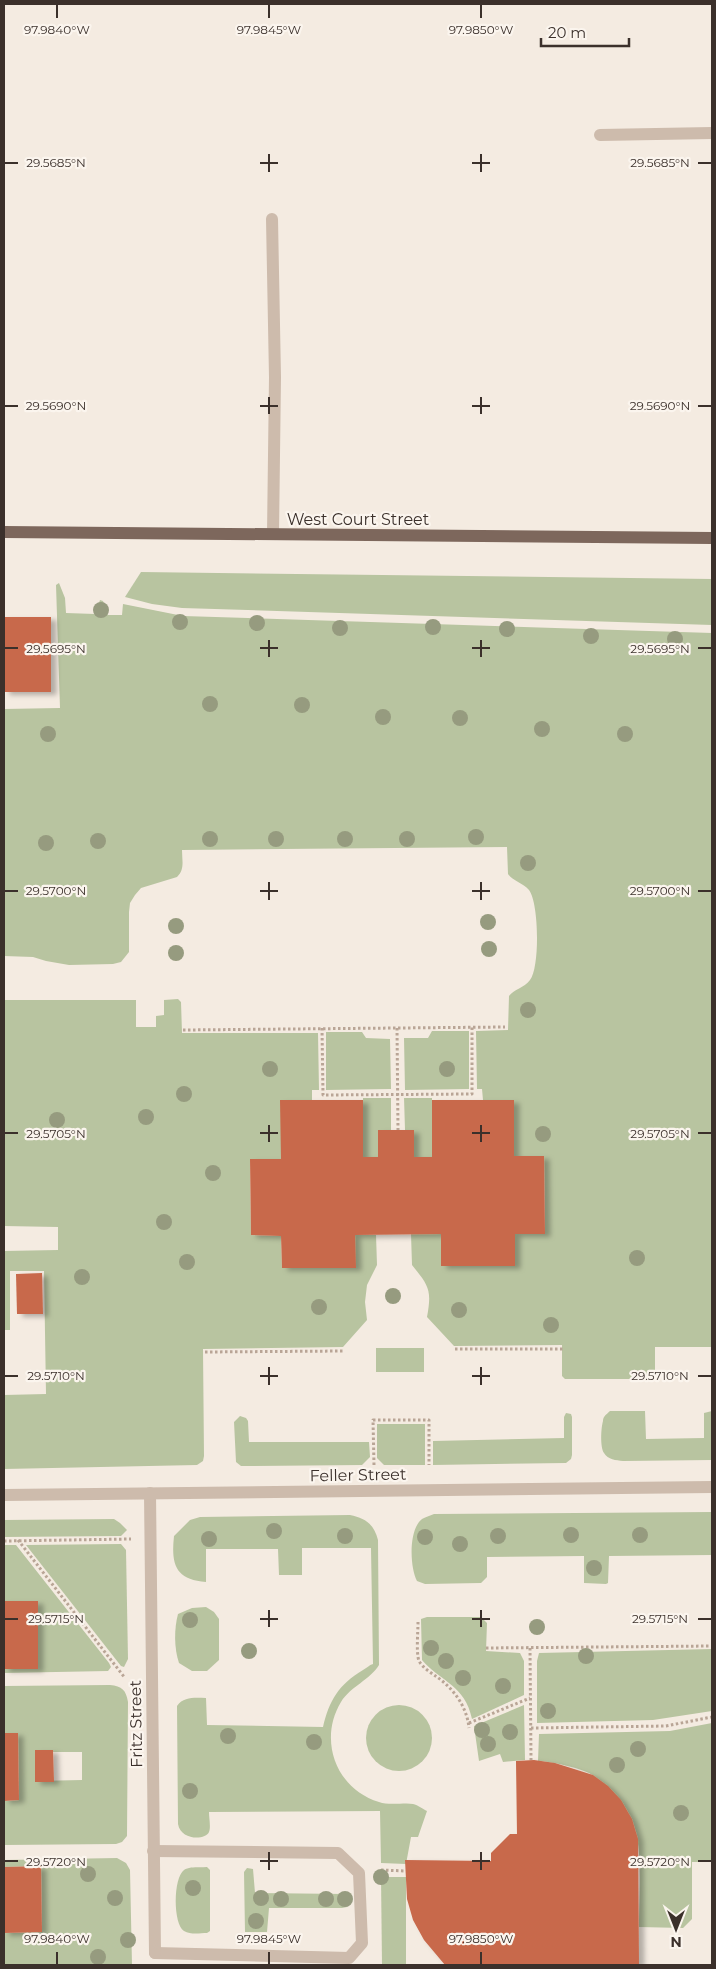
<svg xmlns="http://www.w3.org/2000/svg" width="716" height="1969" viewBox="0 0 716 1969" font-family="Montserrat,sans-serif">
<defs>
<filter id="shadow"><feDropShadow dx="5.5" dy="3" stdDeviation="2.5" flood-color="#0004"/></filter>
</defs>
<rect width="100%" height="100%" fill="#f4ebe1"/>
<g fill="#b8c4a0" fill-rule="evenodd">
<path d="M141 572 712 579V625L182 608 152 604 125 597Z"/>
<path d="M59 583 65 598 66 613 95 614 100 600 103 601 108 615H122L123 604 183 616 712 633V1347H655V1379H565L562 1376V1345L454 1346 427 1317C432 1290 429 1286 412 1265L411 1234H441L442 1266H515V1234H545L544 1156H514L483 1100 482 1089H477L476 1031 508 1030 509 996C514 989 524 988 530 980 540 967 539 903 529 890 523 883 513 881 508 874L507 847 182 850C182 860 185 870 177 877L141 888 135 895 130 903 129 912V952L121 962 113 964 69 965 46 961 33 957 4 956V709L60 708 56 585Z"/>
<path d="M178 999 181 1002 182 1033H318L319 1090H312V1100L281 1159H250L251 1235 281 1236 282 1268H355V1235H376L377 1265 367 1285 365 1302 367 1320 343 1347 203 1349 204 1456 203 1461 197 1465 4 1469V1395L46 1394 44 1271H10V1330H4V1251L58 1250V1227L4 1226V1000H136V1027H156V1016L164 1015V1000Z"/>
<path d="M432 1031H469V1089L405 1090 404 1038H428Z"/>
<path d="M326 1032H362L366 1038 390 1039 391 1089 326 1090Z"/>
<path d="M363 1098H391V1130H378V1157H363Z"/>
<path d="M404 1098H432V1157H414L405 1130Z"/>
<rect x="376" y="1348" width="48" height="24"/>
<path d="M610 1411H645L646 1439 704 1438V1413L712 1411V1460L623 1461C616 1460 608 1460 604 1453 600 1447 601 1428 603 1421 603 1416 607 1414 610 1411Z"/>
<path d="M566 1413 571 1414 572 1417V1455L571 1459 566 1463 433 1465V1441L564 1438V1417Z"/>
<path d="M240 1416 246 1418 248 1421 249 1442H369L370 1457 362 1465 241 1466 236 1462 234 1422Z"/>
<path d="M377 1424H425V1465H384L377 1458Z"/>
<path d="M712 1512V1555L609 1556 608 1583 606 1584 584 1583V1556L487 1557V1577L481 1583 425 1584 417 1581C410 1568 408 1530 422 1519 425 1517 430 1516 434 1514Z"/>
<path d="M350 1515C365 1518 374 1524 378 1540L379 1665C370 1680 351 1686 341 1702 318 1740 336 1789 379 1802 390 1806 405 1802 413 1804 418 1805 423 1809 427 1811L418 1837H411L406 1864 381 1863 380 1811 209 1812C209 1818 211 1827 209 1832 206 1840 181 1841 178 1824L177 1706C184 1696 196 1698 206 1698L207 1725 323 1727C329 1701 339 1684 363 1670 367 1668 369 1665 373 1664L371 1548H302V1575H279L278 1549H206V1582C175 1580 171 1564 174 1536L190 1520 200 1517Z"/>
<path d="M114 1519 120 1523 127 1530 121 1536 4 1537V1520Z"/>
<path d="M121 1544 126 1550 128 1659 124 1667 121 1666 26 1545Z"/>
<path d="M4 1545H16L109 1663 111 1667 108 1671 4 1673V1669H38V1601H4Z"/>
<path d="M206 1607 214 1612 219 1619V1660L207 1671H192L179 1663C174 1648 174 1629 178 1614L192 1608Z"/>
<path d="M427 1617H481L487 1623 486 1651 520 1653 524 1661V1695L472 1719C465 1685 441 1682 422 1660L421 1619Z"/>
<path d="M712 1649V1711L653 1720 537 1723V1661L539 1653Z"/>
<path d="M110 1685C122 1686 126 1690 128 1702L127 1836 122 1842 116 1844 4 1845V1801L19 1800 18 1733H4V1686ZM36 1750H53V1752H82V1780L36 1781Z"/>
<circle cx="399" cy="1738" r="33"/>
<path d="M524 1705 525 1760 503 1762 500 1754 479 1761 474 1726Z"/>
<path d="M712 1723V1862H692V1919L683 1928 639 1927C639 1901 642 1863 637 1838 633 1812 615 1791 594 1776 583 1768 553 1762 538 1761L539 1734 670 1731Z"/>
<path d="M117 1858 126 1863 130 1870 132 1965H4V1933L42 1932 41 1866 4 1867V1860Z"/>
<path d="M207 1867 210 1870V1931L207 1933C200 1933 191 1935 184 1931 173 1924 173 1878 184 1870 190 1866 200 1868 207 1867Z"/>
<path d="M247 1868 253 1869 255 1893 346 1894 351 1898V1903L347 1907 342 1908H269L267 1932H245L244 1872Z"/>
<path d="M381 1877H406V1965H382Z"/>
</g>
<g fill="#c8694b" filter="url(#shadow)">
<rect x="4" y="617" width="47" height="75"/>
<path d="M280 1100H363V1157H378V1130H414V1157H432V1100H514V1156H544L545 1234H515V1266H441V1234L355 1235 356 1268H282L281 1236 251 1235 250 1159H281Z"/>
<path d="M42 1273 43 1314H17L16 1274Z"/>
<rect x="4" y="1601" width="34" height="68"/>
<path d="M4 1733H18L19 1800 4 1801Z"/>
<path d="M35 1750H53L54 1782H35Z"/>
<path d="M534 1760 555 1763 593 1775 608 1786 621 1800 632 1819 638 1839 639 1965H445L424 1940 413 1920 407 1899 405 1860 491 1861V1853L510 1834H517L516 1761Z"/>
<path d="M41 1866 42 1932 4 1933V1867Z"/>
</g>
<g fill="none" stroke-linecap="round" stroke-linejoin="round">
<g stroke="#b9a596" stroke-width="3" stroke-dasharray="2.5 2.5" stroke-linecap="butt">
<path d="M322 1028 323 1095 472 1094V1027"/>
<path d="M397 1028 398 1130"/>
<path d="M183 1030 505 1027"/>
<path d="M455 1349H563"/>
<path d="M205 1352 343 1351"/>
<path d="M374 1465 373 1420H429V1465"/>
<path d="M18 1540 125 1678"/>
<path d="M4 1541 131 1539"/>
<path d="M418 1622C418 1632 416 1653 419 1661 423 1668 431 1673 437 1677 454 1689 467 1707 469 1728"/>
<path d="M486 1648 712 1646"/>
<path d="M530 1648 531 1760"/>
<path d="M469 1723 530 1698"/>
<path d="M531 1728 666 1726 712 1717"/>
<path d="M381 1870 406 1871"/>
</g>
<g stroke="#cdbbac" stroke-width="12">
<path d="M600 135 712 133"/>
<path d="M272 219 275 377 273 534"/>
<path d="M153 1851 338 1853 359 1873 362 1943 349 1958 155 1953"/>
</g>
<g stroke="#cdbbac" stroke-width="12">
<path d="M150 1493 155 1953"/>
<path d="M4 1495 712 1487"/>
</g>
<path stroke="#7d675c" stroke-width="12" d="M4 532 712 538"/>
</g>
<g fill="#969b7f">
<circle cx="101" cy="610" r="8"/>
<circle cx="180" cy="622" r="8"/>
<circle cx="257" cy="623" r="8"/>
<circle cx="433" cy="627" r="8"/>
<circle cx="340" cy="628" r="8"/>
<circle cx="507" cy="629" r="8"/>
<circle cx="591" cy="636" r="8"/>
<circle cx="675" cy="639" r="8"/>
<circle cx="210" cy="704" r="8"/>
<circle cx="302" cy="705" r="8"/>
<circle cx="383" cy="717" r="8"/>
<circle cx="460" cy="718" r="8"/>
<circle cx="542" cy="729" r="8"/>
<circle cx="48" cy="734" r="8"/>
<circle cx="625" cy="734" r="8"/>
<circle cx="476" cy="837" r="8"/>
<circle cx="210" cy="839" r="8"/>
<circle cx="276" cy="839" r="8"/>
<circle cx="345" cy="839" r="8"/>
<circle cx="407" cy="839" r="8"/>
<circle cx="98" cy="841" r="8"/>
<circle cx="46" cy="843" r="8"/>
<circle cx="528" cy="863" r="8"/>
<circle cx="488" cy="922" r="8"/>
<circle cx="176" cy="926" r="8"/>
<circle cx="489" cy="949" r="8"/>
<circle cx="176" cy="953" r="8"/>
<circle cx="528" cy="1010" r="8"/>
<circle cx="270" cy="1069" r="8"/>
<circle cx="447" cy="1069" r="8"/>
<circle cx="184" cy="1094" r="8"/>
<circle cx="146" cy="1117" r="8"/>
<circle cx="57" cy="1120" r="8"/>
<circle cx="543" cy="1134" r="8"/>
<circle cx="213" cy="1173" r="8"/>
<circle cx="164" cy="1222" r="8"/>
<circle cx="637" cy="1258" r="8"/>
<circle cx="187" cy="1262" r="8"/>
<circle cx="82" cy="1277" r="8"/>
<circle cx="393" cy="1296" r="8"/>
<circle cx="319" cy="1307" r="8"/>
<circle cx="459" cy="1310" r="8"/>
<circle cx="551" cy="1325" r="8"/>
<circle cx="274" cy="1531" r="8"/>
<circle cx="571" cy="1535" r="8"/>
<circle cx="640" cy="1535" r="8"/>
<circle cx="345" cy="1536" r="8"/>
<circle cx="498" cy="1536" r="8"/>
<circle cx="425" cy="1537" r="8"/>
<circle cx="209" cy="1539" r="8"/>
<circle cx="460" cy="1544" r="8"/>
<circle cx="594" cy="1568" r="8"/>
<circle cx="190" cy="1620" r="8"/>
<circle cx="537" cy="1627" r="8"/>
<circle cx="431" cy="1648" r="8"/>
<circle cx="249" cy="1651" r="8"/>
<circle cx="586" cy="1656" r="8"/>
<circle cx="446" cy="1661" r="8"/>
<circle cx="463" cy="1678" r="8"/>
<circle cx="503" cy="1686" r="8"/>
<circle cx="548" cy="1711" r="8"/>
<circle cx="482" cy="1730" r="8"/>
<circle cx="510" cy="1732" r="8"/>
<circle cx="228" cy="1736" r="8"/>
<circle cx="314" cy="1742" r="8"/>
<circle cx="488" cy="1744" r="8"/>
<circle cx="638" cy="1749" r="8"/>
<circle cx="617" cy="1765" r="8"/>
<circle cx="190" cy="1791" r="8"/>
<circle cx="681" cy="1813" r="8"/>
<circle cx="88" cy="1874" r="8"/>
<circle cx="381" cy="1877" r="8"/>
<circle cx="193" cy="1888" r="8"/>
<circle cx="115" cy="1898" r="8"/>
<circle cx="261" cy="1898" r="8"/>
<circle cx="281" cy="1899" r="8"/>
<circle cx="326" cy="1899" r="8"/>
<circle cx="345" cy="1899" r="8"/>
<circle cx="256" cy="1921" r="8"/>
<circle cx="128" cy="1940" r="8"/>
<circle cx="98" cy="1957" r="8"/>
</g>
<path fill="none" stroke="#3b302b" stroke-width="2" d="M57 5V18M269 5V18M481 5V18M269 154V172M481 154V172M5 163H18M260 163H278M472 163H490M698 163H711M269 397V414M481 397V414M5 406H18M260 406H278M472 406H490M698 406H711M269 640V657M481 640V657M5 648H18M260 648H278M472 648H490M698 648H711M269 882V900M481 882V900M5 891H18M260 891H278M472 891H490M698 891H711M269 1125V1142M481 1125V1142M5 1133H18M260 1133H278M472 1133H490M698 1133H711M269 1367V1385M481 1367V1385M5 1376H18M260 1376H278M472 1376H490M698 1376H711M269 1610V1627M481 1610V1627M5 1619H18M260 1619H278M472 1619H490M698 1619H711M269 1852V1870M481 1852V1870M5 1861H18M260 1861H278M472 1861H490M698 1861H711M57 1952V1964M269 1952V1964M481 1952V1964"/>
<g text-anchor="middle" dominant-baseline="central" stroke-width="4.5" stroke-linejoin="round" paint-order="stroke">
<g font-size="16" fill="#3b302b" stroke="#fbf5ee">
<text x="358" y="519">West Court Street</text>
<text transform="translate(358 1475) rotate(-1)">Feller Street</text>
<text transform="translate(136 1724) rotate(-91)">Fritz Street</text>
</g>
</g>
<g font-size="12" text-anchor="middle" fill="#3b302b" stroke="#fbf5ee" stroke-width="4.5" stroke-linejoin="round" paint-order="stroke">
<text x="57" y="34">97.9840°W</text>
<text x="269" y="34">97.9845°W</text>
<text x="481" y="34">97.9850°W</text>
<text x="660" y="167">29.5685°N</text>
<text x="56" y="167">29.5685°N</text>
<text x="660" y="410">29.5690°N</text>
<text x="56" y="410">29.5690°N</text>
<text x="56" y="653">29.5695°N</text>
<text x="660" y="653">29.5695°N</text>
<text x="56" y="895">29.5700°N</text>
<text x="660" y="895">29.5700°N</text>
<text x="56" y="1138">29.5705°N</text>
<text x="660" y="1138">29.5705°N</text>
<text x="660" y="1380">29.5710°N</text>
<text x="56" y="1380">29.5710°N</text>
<text x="660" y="1623">29.5715°N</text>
<text x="56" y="1623">29.5715°N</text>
<text x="56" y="1866">29.5720°N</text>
<text x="660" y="1866">29.5720°N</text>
<text x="57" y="1943">97.9840°W</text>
<text x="269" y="1943">97.9845°W</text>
<text x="481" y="1943">97.9850°W</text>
</g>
<rect width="716" height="1969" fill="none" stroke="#3b302b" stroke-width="10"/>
<g transform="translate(676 1929) rotate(180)" stroke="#fbf5ee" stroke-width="4" paint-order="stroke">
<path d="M0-4L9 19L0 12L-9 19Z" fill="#3b302b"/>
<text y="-8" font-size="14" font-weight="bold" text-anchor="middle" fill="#3b302b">N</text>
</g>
<path d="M541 38v8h88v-8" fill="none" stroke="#3b302b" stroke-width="2.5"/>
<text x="548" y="38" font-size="15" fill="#3b302b" stroke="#fbf5ee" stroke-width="4" paint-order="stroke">20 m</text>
</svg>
